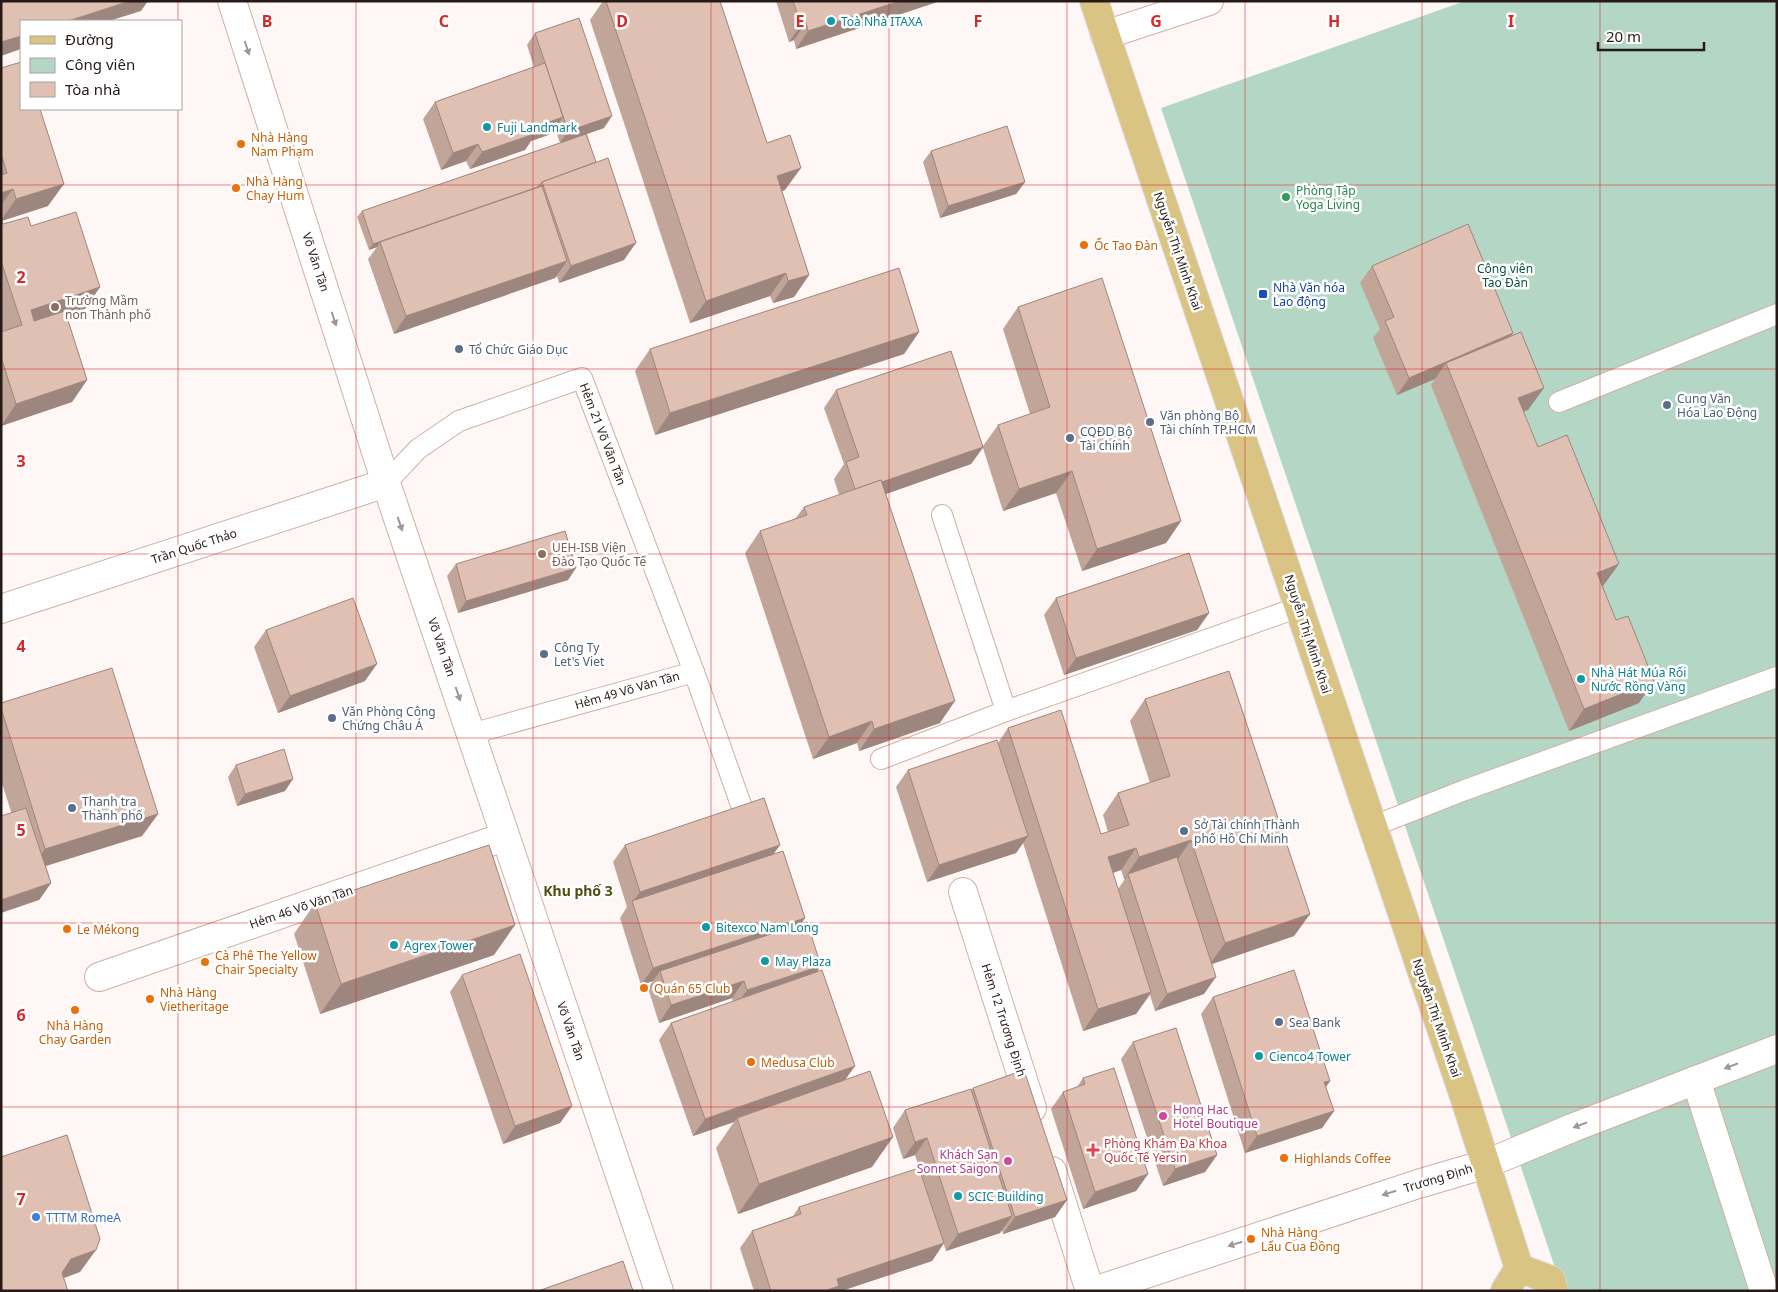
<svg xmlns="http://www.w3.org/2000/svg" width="1778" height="1292" viewBox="0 0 1778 1292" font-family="'Noto Sans',sans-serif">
<rect width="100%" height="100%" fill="#fef7f5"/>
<path fill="#b3d7c4" d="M1465 1H1777V1291H1563L1161 108Z"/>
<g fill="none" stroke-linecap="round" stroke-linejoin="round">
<g stroke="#cfb0a3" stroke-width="22">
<g id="lane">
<path d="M1559 402 1777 314"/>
<path d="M386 483 418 449 459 421 582 378 694 672"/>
<path d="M1006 711 1299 607"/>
<path d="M471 734 694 672 745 816"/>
<path d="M881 759 1006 711 942 515"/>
<path d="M1371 827 1465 790 1777 677"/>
</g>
</g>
<g stroke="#cfb0a3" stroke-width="30">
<g id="street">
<path d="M1105 35 1209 1"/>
<path d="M963 892 1032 1108"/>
<path d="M99 977 504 837"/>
<path d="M1696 1080 1764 1291"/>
<path d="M1052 1171 1090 1291"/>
</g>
</g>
<g stroke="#cfb0a3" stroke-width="30">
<g id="secondary">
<path d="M232 1 386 483 659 1291"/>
<path d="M1 609 386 483"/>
<path d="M1094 1291 1418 1184 1486 1164 1572 1128 1777 1049"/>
</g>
</g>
<g stroke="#d8d6d5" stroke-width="30">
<g id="primary">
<path d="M1094 1 1465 1099 1519 1268 1551 1280 1554 1291"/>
<path d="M1505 1291 1519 1268"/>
</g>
</g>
<use href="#lane" stroke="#fff" stroke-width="20"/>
<use href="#street" stroke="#fff" stroke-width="28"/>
<use href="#secondary" stroke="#fff" stroke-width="28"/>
<use href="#primary" stroke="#d9c483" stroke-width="28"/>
</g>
<g fill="#c1a599" fill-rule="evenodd">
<path d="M603 1H720L767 143 785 190 782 191 809 275 794 297 773 303 770 296 690 323 590 20Z"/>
<path d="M776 1H938L937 2 796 49 794 40 789 42Z"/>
<path d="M535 33 604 128 587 134 624 260 559 283 557 276 555 278 394 334 368 259 377 247 369 250 357 217 362 211 560 143 555 128 551 134 531 141 525 150 470 169 466 161 441 170 423 119 435 102 534 67 527 45Z"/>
<path d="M1 68 48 206 2 221 3 224 31 226 100 287 85 309 66 315 87 380 72 402 1 426Z"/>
<path d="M931 151 1025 182 1016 194 940 218 923 162Z"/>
<path d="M1372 266 1513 333 1511 336 1528 410 1523 412 1538 447 1603 586 1639 703 1569 731 1431 385 1435 379 1397 395 1373 338 1380 329 1360 283Z"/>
<path d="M1018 307 1181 521 1166 543 1082 571 1056 493 1003 511 983 448 971 464 886 494 940 723 859 751 857 743 813 759 745 553 760 531 795 519 804 507 839 495 834 479 844 464 824 408 836 390 983 446 998 425 1030 414 1003 329Z"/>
<path d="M919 332 904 354 655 435 635 371 650 349Z"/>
<path d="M456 564 568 580 458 613 447 576Z"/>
<path d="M1056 598 1209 613 1197 630 1064 675 1044 615Z"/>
<path d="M266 630 365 681 278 713 254 647Z"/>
<path d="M1145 699 1310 914 1294 936 1212 964 1204 994 1155 1011 1150 995 1136 1014 1083 1031 1023 843 1016 853 927 882 896 787 908 770 998 743 1008 728 1101 834 1108 832 1103 815 1118 793 1150 783 1130 721ZM1121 870 1124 879H1125L1118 889 1113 873Z"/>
<path d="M1 703 158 814 142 836 46 866 51 883 39 900 1 780Z"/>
<path d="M236 765 285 791 237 806 228 777Z"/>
<path d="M625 845 773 854 805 918 801 924 821 966 816 973 845 1080 872 1167 738 1214 716 1148 734 1122 693 1136 659 1040 671 1023 733 1002 732 998 659 1023 648 988 653 981 641 985 620 918 627 907 613 862Z"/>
<path d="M315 903 494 955 320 1014 294 934Z"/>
<path d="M462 975 572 1106 560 1123 503 1144 450 992Z"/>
<path d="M1213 997 1330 1081 1326 1087 1334 1111 1322 1128 1245 1153 1201 1014Z"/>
<path d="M1133 1042 1217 1155 1205 1172 1163 1186 1121 1059Z"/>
<path d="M1083 1078 1148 1174 1136 1191 1083 1209 1051 1109 1063 1092 1077 1087Z"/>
<path d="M973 1088 1067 1200 1055 1217 1003 1234 1002 1230 1000 1233 946 1251 915 1155 903 1159 893 1128 905 1110 971 1090Z"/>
<path d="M799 1207 944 1243 932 1261 841 1291H754L740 1248 752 1231 793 1216Z"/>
</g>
<g fill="#9d867d">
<path d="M130 1H148L141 11 109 21H68Z"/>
<path d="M900 1H938L937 2 796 49 808 31Z"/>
<path d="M806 23 794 40 789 42 801 25Z"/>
<path d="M21 36V49L1 56V42Z"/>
<path d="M612 116 604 128 560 143 568 131Z"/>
<path d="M563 117 551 134 531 141 525 150 470 169 482 152 535 127Z"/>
<path d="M478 144 466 161 441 170 453 153Z"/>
<path d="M801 168 785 190 761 198 777 176Z"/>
<path d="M1025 182 1016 194 940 218 948 206Z"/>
<path d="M64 184 48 206 1 221V220L16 199Z"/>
<path d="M538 187 380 242 377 247 369 250 373 244Z"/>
<path d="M13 189 1 205V193Z"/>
<path d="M636 243 624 260 559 283 571 266Z"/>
<path d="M567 261 555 278 394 334 406 316Z"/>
<path d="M786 273 770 296 690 323 706 301Z"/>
<path d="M809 275 794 297 773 303 788 281Z"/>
<path d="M100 287 85 309 17 331 31 310Z"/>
<path d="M919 332 904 354 655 435 670 413Z"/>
<path d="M1513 333 1501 350 1446 363 1435 379 1397 395 1409 378Z"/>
<path d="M87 380 72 402 1 426 16 404Z"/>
<path d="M1544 388 1528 410 1502 420 1518 398Z"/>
<path d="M983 447 971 464 843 509 855 491Z"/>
<path d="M1072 471 1056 493 1003 511 1019 489Z"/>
<path d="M1181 521 1166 543 1082 571 1097 549Z"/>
<path d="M1619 564 1603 586 1582 595 1597 573Z"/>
<path d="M576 568 568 580 458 613 466 601Z"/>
<path d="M1209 613 1197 630 1064 675 1076 658Z"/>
<path d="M377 664 365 681 278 713 290 696Z"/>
<path d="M1654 681 1639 703 1569 731 1584 709Z"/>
<path d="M955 701 940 723 859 751 874 729Z"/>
<path d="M872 721 857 743 813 759 829 737Z"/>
<path d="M293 779 285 791 237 806 245 794Z"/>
<path d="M158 814 142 836 29 871 45 849Z"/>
<path d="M1028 836 1016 853 927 882 939 865Z"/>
<path d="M1191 840 1176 862 1128 874 1125 879H1124L1139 857Z"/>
<path d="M780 845 768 862 632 903 640 892Z"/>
<path d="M1136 848 1121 870 1093 880 1108 857Z"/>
<path d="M51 883 39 900 1 913V900Z"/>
<path d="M1310 914 1294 936 1209 965 1225 943Z"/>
<path d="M805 918 793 935 660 971 653 981 641 985 653 968Z"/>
<path d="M515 925 494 955 320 1014 341 984Z"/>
<path d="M821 966 809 983 735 1007 747 990Z"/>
<path d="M1216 977 1204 994 1155 1011 1167 994Z"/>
<path d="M744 981 732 998 659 1023 671 1005Z"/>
<path d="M1151 992 1136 1014 1083 1031 1098 1009Z"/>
<path d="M855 1066 843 1083 737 1118 734 1122 693 1136 705 1119Z"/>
<path d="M1330 1081 1318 1098 1324 1082Z"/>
<path d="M572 1106 560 1123 503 1144 515 1126Z"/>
<path d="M1334 1111 1322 1128 1245 1153 1257 1136Z"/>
<path d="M893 1137 872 1167 738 1214 759 1184Z"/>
<path d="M927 1138 915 1155 903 1159 915 1142Z"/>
<path d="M1217 1155 1205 1172 1163 1186 1175 1169Z"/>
<path d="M1148 1174 1136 1191 1083 1209 1095 1192Z"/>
<path d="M1067 1200 1055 1217 1003 1234 1015 1217Z"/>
<path d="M1012 1216 1000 1233 946 1251 958 1234Z"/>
<path d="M944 1243 932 1261 841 1291H825L837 1279Z"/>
<path d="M96 1250 80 1272 56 1281 71 1259Z"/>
</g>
<g fill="#e0c0b2" stroke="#9d867d">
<path d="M1 1H130L68 21H21V36L1 42Z"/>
<path d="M606 1H720L767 143 790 135 801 168 777 176 809 275 788 281 786 273 706 301Z"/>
<path d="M793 1H900L808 31 806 23 801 25Z"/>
<path d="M579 18 612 116 568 131 535 33Z"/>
<path d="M21 62V109H40L64 184 16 199 13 189 1 193V175L7 173 1 154V68Z"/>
<path d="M545 63 563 117 535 127 537 133 482 152 478 144 453 153 435 102Z"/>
<path d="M1007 126 1025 182 948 206 931 151Z"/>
<path d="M586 134 596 162 542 182 538 187 373 244 362 211Z"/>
<path d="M608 158 636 243 571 266 542 182Z"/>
<path d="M542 186 567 261 406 316 380 242Z"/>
<path d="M76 212 100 287 31 310 34 321 65 311 87 380 16 404 1 357V332L22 325 1 261V219L3 224 28 217 31 226Z"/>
<path d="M1468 224 1513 333 1409 378 1385 321 1394 317 1372 266Z"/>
<path d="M899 268 919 332 670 413 650 349Z"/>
<path d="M1102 278 1181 521 1097 549 1072 471 1019 489 998 425 1050 407 1018 307Z"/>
<path d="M1521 332 1544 388 1518 398 1538 447 1567 435 1619 564 1597 573 1616 620 1628 616 1654 681 1584 709 1446 363Z"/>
<path d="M951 351 983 447 882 482 881 480 855 489 846 462 859 457 836 390Z"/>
<path d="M881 480 955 701 874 729 872 721 829 737 760 531 807 515 804 507Z"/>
<path d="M565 531 576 568 466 601 456 564Z"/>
<path d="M1189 553 1209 613 1076 658 1056 598Z"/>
<path d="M353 598 377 664 290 696 266 630Z"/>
<path d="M112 668 158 814 45 849 1 708V703Z"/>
<path d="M1229 671 1310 914 1225 943 1191 840 1139 857 1136 848 1108 857 1151 992 1098 1009 1008 728 1061 710 1101 834 1129 825 1118 793 1170 776 1145 699Z"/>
<path d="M997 740 1028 836 939 865 908 770Z"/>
<path d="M284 749 293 779 245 794 236 765Z"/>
<path d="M764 798 780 845 640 892 625 845Z"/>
<path d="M26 808 51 883 1 900V816Z"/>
<path d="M489 845 515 925 341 984 315 903Z"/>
<path d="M783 851 805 918 653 968 632 901Z"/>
<path d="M1177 857 1216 977 1167 994 1128 874Z"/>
<path d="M807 922 821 966 747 990 744 981 671 1005 660 971Z"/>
<path d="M520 954 572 1106 515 1126 462 975Z"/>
<path d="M822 970 855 1066 705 1119 671 1023Z"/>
<path d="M1294 970 1330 1081 1324 1082 1334 1111 1257 1136 1213 997Z"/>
<path d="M1176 1028 1217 1155 1175 1169 1133 1042Z"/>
<path d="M1114 1068 1148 1174 1095 1192 1063 1092 1085 1084 1083 1078Z"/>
<path d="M1024 1070 1067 1200 1015 1217 973 1088Z"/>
<path d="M870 1071 893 1137 759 1184 737 1118Z"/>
<path d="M971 1089 1012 1216 958 1234 927 1138 915 1142 905 1110Z"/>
<path d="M67 1135 100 1239 96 1250 71 1259 62 1273 68 1291H1V1157Z"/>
<path d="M919 1168 944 1243 837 1279 839 1286 825 1291H771L752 1231 801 1214 799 1207Z"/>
<path d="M623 1261 633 1291H538Z"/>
</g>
<defs><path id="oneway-solid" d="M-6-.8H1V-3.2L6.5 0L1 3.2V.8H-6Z" transform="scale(1.25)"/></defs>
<g fill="#9d9896">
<use href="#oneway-solid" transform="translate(247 48) rotate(72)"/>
<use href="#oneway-solid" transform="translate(334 319) rotate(72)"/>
<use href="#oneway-solid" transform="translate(400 524) rotate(71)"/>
<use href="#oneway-solid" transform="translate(458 694) rotate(71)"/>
<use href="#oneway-solid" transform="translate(1731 1066) rotate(159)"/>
<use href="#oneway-solid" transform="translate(1580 1125) rotate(159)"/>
<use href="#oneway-solid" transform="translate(1389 1193) rotate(162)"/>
<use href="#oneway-solid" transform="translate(1235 1244) rotate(162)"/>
</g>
<path fill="none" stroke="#d62828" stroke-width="1" stroke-opacity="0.55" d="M178 1V21M356 1V1291M533 1V1291M711 1V1291M889 1V1291M1067 1V1291M1245 1V1291M1422 1V1291M1600 1V1291M178 109V1291M1 185H1777M1 369H1777M1 554H1777M1 738H1777M1 923H1777M1 1107H1777"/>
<g fill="#0f9aa8" stroke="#fff" stroke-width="2">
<circle cx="831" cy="21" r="5"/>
<circle cx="487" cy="127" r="5"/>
<circle cx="1581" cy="679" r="5"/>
<circle cx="706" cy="927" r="5"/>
<circle cx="394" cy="945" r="5"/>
<circle cx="765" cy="961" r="5"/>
<circle cx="1259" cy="1056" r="5"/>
<circle cx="958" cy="1196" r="5"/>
</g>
<g fill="#e8710a" stroke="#fff" stroke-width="2">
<circle cx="241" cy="144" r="5"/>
<circle cx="236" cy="188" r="5"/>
<circle cx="1084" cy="245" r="5"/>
<circle cx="67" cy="929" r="5"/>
<circle cx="205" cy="962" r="5"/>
<circle cx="644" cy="988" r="5"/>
<circle cx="150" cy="999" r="5"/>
<circle cx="75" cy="1010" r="5"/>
<circle cx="751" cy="1062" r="5"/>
<circle cx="1284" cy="1158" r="5"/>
<circle cx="1251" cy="1239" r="5"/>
</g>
<circle fill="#2e9e5b" stroke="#fff" stroke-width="2" cx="1286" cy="197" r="5"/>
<rect fill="#1a4fb4" stroke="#fff" stroke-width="2" x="1258" y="289" width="10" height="10" rx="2.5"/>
<g fill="#8d6e63" stroke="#fff" stroke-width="2">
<circle cx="55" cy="307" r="5"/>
<circle cx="542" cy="554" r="5"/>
</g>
<g fill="#5c6f8a" stroke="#fff" stroke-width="2">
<circle cx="459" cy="349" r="5"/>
<circle cx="1667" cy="405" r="5"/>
<circle cx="1150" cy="422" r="5"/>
<circle cx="1070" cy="438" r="5"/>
<circle cx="544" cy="654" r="5"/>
<circle cx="332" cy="718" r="5"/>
<circle cx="72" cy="808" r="5"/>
<circle cx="1184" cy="831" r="5"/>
<circle cx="1279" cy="1022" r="5"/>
</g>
<g fill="#d1479c" stroke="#fff" stroke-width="2">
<circle cx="1163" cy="1116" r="5"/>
<circle cx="1008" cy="1161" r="5"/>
</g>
<path fill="#e0444e" stroke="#fff" stroke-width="2" d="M1090.5 1142.5h5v5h5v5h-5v5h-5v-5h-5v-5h5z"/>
<circle fill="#3f7fe0" stroke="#fff" stroke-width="2" cx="36" cy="1217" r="5"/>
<g text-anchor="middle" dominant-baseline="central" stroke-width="5" stroke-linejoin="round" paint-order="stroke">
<g font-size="12" fill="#0d838f" stroke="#fff" text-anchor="start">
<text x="841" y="21">Toà Nhà ITAXA</text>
<text x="497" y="127">Fuji Landmark</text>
<text x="1591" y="672">Nhà Hát Múa Rối<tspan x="1591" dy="14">Nước Rồng Vàng</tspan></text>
<text x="716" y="927">Bitexco Nam Long</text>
<text x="404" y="945">Agrex Tower</text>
<text x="775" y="961">May Plaza</text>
<text x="1269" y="1056">Cienco4 Tower</text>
<text x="968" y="1196">SCIC Building</text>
</g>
<g font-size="12" fill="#c56008" stroke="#fff" text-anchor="start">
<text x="251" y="137">Nhà Hàng<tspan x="251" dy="14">Nam Phạm</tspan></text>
<text x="246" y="181">Nhà Hàng<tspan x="246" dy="14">Chay Hum</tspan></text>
<text x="1094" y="245">Ốc Tao Đàn</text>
<text x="77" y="929">Le Mékong</text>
<text x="215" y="955">Cà Phê The Yellow<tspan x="215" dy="14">Chair Specialty</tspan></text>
<text x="654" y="988">Quán 65 Club</text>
<text x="160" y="992">Nhà Hàng<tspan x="160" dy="14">Vietheritage</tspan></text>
<text x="75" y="1025" text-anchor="middle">Nhà Hàng<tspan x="75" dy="14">Chay Garden</tspan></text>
<text x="761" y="1062">Medusa Club</text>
<text x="1294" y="1158">Highlands Coffee</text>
<text x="1261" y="1232">Nhà Hàng<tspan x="1261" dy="14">Lẩu Cua Đồng</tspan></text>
</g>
<g font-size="12" fill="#27864d" stroke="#fff" text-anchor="start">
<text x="1296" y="190">Phòng Tập<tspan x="1296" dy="14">Yoga Living</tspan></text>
</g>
<g font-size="12" fill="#261a16" stroke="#fff">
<text transform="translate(1178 251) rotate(71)">Nguyễn Thị Minh Khai</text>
<text transform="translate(316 262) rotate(72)">Võ Văn Tần</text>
<text transform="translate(603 434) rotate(69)">Hẻm 21 Võ Văn Tần</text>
<text transform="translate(194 546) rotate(-18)">Trần Quốc Thảo</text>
<text transform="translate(1308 634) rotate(72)">Nguyễn Thị Minh Khai</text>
<text transform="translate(442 647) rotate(71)">Võ Văn Tần</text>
<text transform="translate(627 690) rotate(-16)">Hẻm 49 Võ Văn Tần</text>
<text transform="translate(301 907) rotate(-19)">Hẻm 46 Võ Văn Tần</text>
<text transform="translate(1437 1018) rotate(71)">Nguyễn Thị Minh Khai</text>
<text transform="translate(1004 1020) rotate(72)">Hẻm 12 Trương Ðịnh</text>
<text transform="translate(571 1031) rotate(71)">Võ Văn Tần</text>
<text transform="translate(1438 1178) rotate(-17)">Trương Định</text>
</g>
<g font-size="12" fill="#075539" stroke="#fff">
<text x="1505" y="268">Công viên<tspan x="1505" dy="14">Tao Đàn</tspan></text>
</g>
<g font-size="12" fill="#164399" stroke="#fff" text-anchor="start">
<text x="1273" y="287">Nhà Văn hóa<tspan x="1273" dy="14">Lao động</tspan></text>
</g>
<g font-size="12" fill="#785e54" stroke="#fff" text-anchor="start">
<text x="65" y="300">Trường Mầm<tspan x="65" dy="14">non Thành phố</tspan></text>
<text x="552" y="547">UEH-ISB Viện<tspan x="552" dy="14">Đào Tạo Quốc Tế</tspan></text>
</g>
<g font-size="12" fill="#4e5e75" stroke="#fff" text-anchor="start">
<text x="469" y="349">Tổ Chức Giáo Dục</text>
<text x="1677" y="398">Cung Văn<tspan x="1677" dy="14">Hóa Lao Động</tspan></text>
<text x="1160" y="415">Văn phòng Bộ<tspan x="1160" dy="14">Tài chính TP.HCM</tspan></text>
<text x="1080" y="431">CQĐD Bộ<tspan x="1080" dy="14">Tài chính</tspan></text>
<text x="554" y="647">Công Ty<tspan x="554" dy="14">Let's Viet</tspan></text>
<text x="342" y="711">Văn Phòng Công<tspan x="342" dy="14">Chứng Châu Á</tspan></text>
<text x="82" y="801">Thanh tra<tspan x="82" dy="14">Thành phố</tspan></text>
<text x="1194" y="824">Sở Tài chính Thành<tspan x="1194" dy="14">phố Hồ Chí Minh</tspan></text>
<text x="1289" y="1022">Sea Bank</text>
</g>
<g font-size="12" fill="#b23c85" stroke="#fff" text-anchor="start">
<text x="1173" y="1109">Hong Hac<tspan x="1173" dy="14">Hotel Boutique</tspan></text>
<text x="998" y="1154" text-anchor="end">Khách Sạn<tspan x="998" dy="14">Sonnet Saigon</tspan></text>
</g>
<g font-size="12" fill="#be3a42" stroke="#fff" text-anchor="start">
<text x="1104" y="1143">Phòng Khám Đa Khoa<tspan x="1104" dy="14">Quốc Tế Yersin</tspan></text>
</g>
<g font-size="12" fill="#366cbe" stroke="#fff" text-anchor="start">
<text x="46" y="1217">TTTM RomeA</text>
</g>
<g font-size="14" font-weight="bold" fill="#4f4f12" stroke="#fff">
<text x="578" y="890">Khu phố 3</text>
</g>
</g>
<g font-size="16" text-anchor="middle" font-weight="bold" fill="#d62828" stroke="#fff" stroke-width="5" stroke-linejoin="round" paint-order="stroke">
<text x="267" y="27">B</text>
<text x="444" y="27">C</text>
<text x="622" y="27">D</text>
<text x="800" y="27">E</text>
<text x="978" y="27">F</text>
<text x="1156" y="27">G</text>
<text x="1334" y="27">H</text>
<text x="1511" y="27">I</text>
<text x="21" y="283">2</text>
<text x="21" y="467">3</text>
<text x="21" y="652">4</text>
<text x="21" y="836">5</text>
<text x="21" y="1021">6</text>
<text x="21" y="1205">7</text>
</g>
<rect width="1778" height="1292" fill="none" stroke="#261a16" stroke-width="5"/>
<rect x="20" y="20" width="162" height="90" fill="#ffffff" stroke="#a8a3a2"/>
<rect x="30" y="36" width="25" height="8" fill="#d9c483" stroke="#a8a3a2"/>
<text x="65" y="45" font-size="15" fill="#261a16">Đường</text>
<rect x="30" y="58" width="25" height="15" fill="#b3d7c4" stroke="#a8a3a2"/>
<text x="65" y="70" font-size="15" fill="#261a16">Công viên</text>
<rect x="30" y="82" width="25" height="15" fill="#e0c0b2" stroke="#a8a3a2"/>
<text x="65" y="95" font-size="15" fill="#261a16">Tòa nhà</text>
<path d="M1598 42v8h106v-8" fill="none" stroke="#261a16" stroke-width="2.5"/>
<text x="1606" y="42" font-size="15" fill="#261a16" stroke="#ffffff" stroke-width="4" paint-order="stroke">20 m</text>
</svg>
